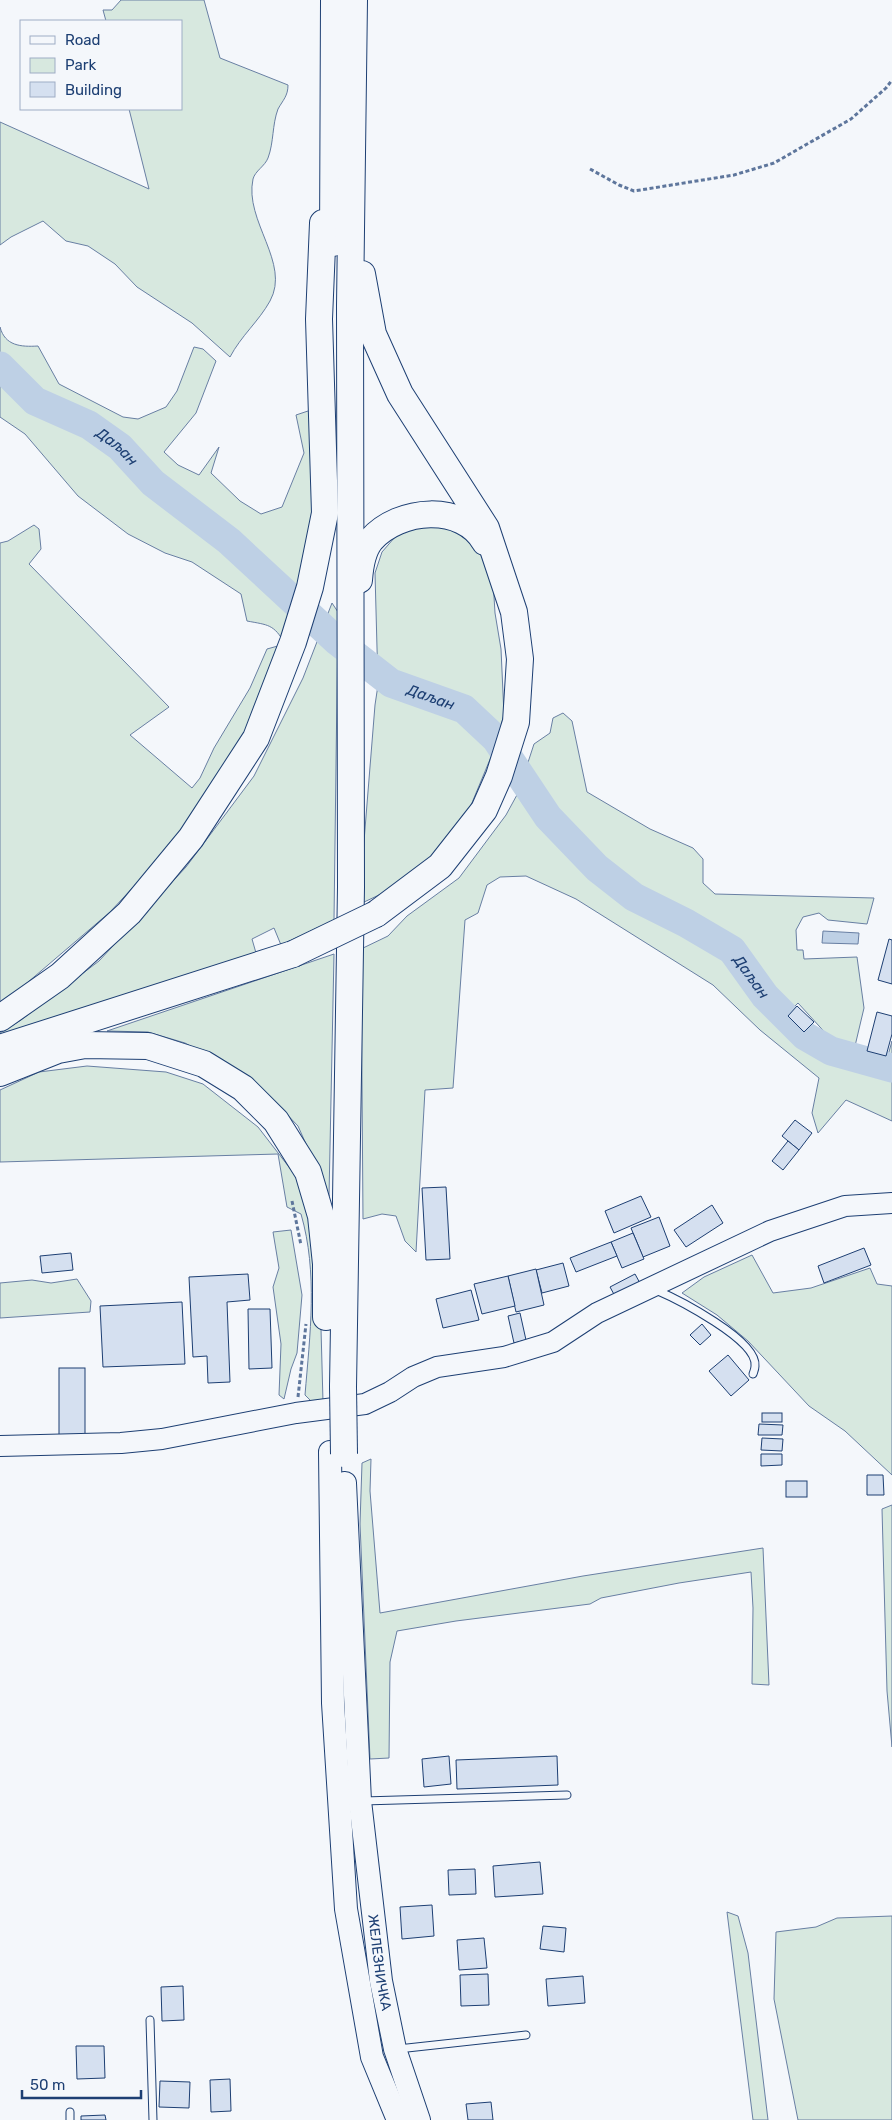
<svg xmlns="http://www.w3.org/2000/svg" width="892" height="2120" viewBox="0 0 892 2120" font-family="Rubik,sans-serif">
<rect width="100%" height="100%" fill="#f4f7fb"/>
<g fill="#d7e8df" stroke="#687fa3" fill-rule="evenodd">
<path d="M121 0H204L220 58 288 85C288 96 283 100 278 109 272 125 274 142 268 158 265 166 255 171 253 179 244 221 291 263 270 301 259 321 241 336 230 357L192 323 137 287 115 264 88 246 66 241 43 221 11 237 0 245V122L149 189 129 109H181V21H106L103 10H112Z"/>
<path d="M0 327C5 346 21 347 38 346L59 384 123 417 138 419 166 407 177 391 194 347 203 349 216 361 196 413 164 452 178 465 199 475 219 447 211 473 240 501 261 514 282 507 304 453 296 415 311 410 319 415 320 469 318 527 305 583 263 703 226 771 177 840 110 912 0 1006V543L8 541 34 525 39 529 41 549 29 564 169 707 130 735 192 788 200 778 214 748 250 688 267 649 285 644C274 624 268 625 247 621L241 594 192 562 165 553 128 534 78 496 25 434 0 417Z"/>
<path d="M420 524 459 528 481 553 493 580 495 613 501 649 504 715 491 757 469 810 426 863 398 886 362 903 360 891 375 705 378 685 375 573 382 552 395 537Z"/>
<path d="M332 603 338 612 334 920 281 945 274 928 252 939 256 953 0 1040V1033L21 1020 99 961 186 867 254 776 303 678Z"/>
<path d="M563 713 572 721 587 792 650 829 693 848 703 859V883L715 894 874 898 867 924 828 920 819 913 803 917 796 930 797 950H803L804 959 857 957 864 1008 855 1046 857 1052 887 1059 892 1041V1121L846 1100 818 1133 812 1113 819 1078 760 1030 713 985 576 899 526 876 500 877 487 885 478 913 465 920 453 1088 425 1090 416 1252 405 1241 396 1216 382 1214 363 1219 361 949 388 936 407 916 459 878 506 815 518 793 534 744 550 733 553 718ZM798 1003 830 1038 819 1051 798 1037 781 1020Z"/>
<path d="M334 954 329 1196 298 1126 256 1082 185 1043 148 1032 107 1031Z"/>
<path d="M87 1066 166 1072 203 1084 258 1127 299 1180 319 1255 323 1402 311 1401 305 1395C310 1334 318 1273 301 1214L287 1207 278 1154 0 1162V1090L39 1072Z"/>
<path d="M291 1230 302 1295 297 1353 291 1369 284 1399 279 1395 281 1344 273 1287 279 1268 273 1232Z"/>
<path d="M752 1255 773 1293 811 1288 870 1268 877 1284 892 1286V1475L845 1431 809 1406 748 1341 717 1315 682 1293 704 1277Z"/>
<path d="M77 1279 91 1301 90 1312 0 1318V1283L32 1280 51 1283Z"/>
<path d="M371 1459 370 1491 380 1613 583 1576 763 1548 769 1685 752 1684 753 1608 751 1572 679 1583 601 1598 590 1604 456 1621 397 1631 390 1662 389 1758 370 1759 360 1524 362 1463Z"/>
<path d="M892 1505V1747L887 1691 882 1509Z"/>
<path d="M727 1912 738 1916 748 1953 768 2120H753Z"/>
<path d="M892 1916V2120H798L774 1999 776 1932 816 1927 837 1918Z"/>
</g>
<path fill="#bed0e5" stroke="#687fa3" d="M823 931 859 933 858 944 822 943Z"/>
<g fill="none" stroke-linecap="round" stroke-linejoin="round">
<path stroke="#bed0e5" stroke-width="29" id="s1" d="M0 366 35 401 89 425 120 447 153 483 229 541 337 641 391 683 464 709 496 739 548 817 597 868 634 897 686 923 732 950 765 996 805 1036 831 1051 892 1068"/>
</g>
<g fill="#d5e0f0" stroke="#1d3f73">
<path d="M889 939 892 940V984L878 980Z"/>
<path d="M797 1006 814 1022 804 1032 788 1016Z"/>
<path d="M877 1012 892 1016V1034L886 1056 867 1051Z"/>
<path d="M795 1120 812 1133 799 1150 782 1136Z"/>
<path d="M788 1141 799 1150 783 1170 772 1161Z"/>
<path d="M446 1187 450 1259 426 1260 422 1188Z"/>
<path d="M641 1196 651 1217 614 1233 605 1211Z"/>
<path d="M712 1205 723 1223 686 1247 674 1230Z"/>
<path d="M659 1217 670 1246 643 1257 631 1228Z"/>
<path d="M633 1233 644 1259 622 1268 611 1242Z"/>
<path d="M611 1242 617 1256 576 1272 570 1258Z"/>
<path d="M864 1248 871 1265 824 1283 818 1266Z"/>
<path d="M71 1253 73 1270 42 1273 40 1256Z"/>
<path d="M563 1263 569 1286 542 1293 536 1270Z"/>
<path d="M536 1269 544 1305 516 1312 508 1276Z"/>
<path d="M248 1274 250 1300 227 1302 230 1382 208 1383 207 1356 193 1357 189 1277Z"/>
<path d="M635 1274 641 1285 616 1298 610 1287Z"/>
<path d="M508 1276 515 1306 482 1314 474 1284Z"/>
<path d="M471 1290 479 1320 443 1328 436 1299Z"/>
<path d="M182 1302 185 1364 103 1367 100 1306Z"/>
<path d="M248 1309H270L272 1368 249 1369Z"/>
<path d="M520 1313 526 1340 514 1343 508 1316Z"/>
<path d="M702 1324 711 1335 700 1345 690 1335Z"/>
<path d="M728 1355 749 1380 731 1396 709 1371Z"/>
<rect x="59" y="1368" width="26" height="67"/>
<rect x="762" y="1413" width="20" height="9"/>
<path d="M759 1424 783 1425 782 1435H758Z"/>
<path d="M762 1438 783 1439 782 1451 761 1450Z"/>
<path d="M761 1454H782V1465L761 1466Z"/>
<path d="M867 1475H883L884 1495H867Z"/>
<rect x="786" y="1481" width="21" height="16"/>
<path d="M449 1756 451 1784 424 1787 422 1759Z"/>
<path d="M557 1756 558 1785 457 1789 456 1760Z"/>
<path d="M540 1862 543 1894 495 1897 493 1866Z"/>
<path d="M475 1869 476 1894 449 1895 448 1870Z"/>
<path d="M432 1905 434 1936 402 1939 400 1907Z"/>
<path d="M543 1926 566 1928 564 1952 540 1949Z"/>
<path d="M484 1938 487 1968 459 1970 457 1940Z"/>
<path d="M488 1974 489 2005 461 2006 460 1975Z"/>
<path d="M583 1976 585 2003 548 2006 546 1979Z"/>
<path d="M183 1986 184 2020 162 2021 161 1987Z"/>
<path d="M76 2046H104L105 2078 77 2079Z"/>
<path d="M230 2079 231 2111 211 2112 210 2080Z"/>
<path d="M160 2081 190 2082 189 2108 159 2107Z"/>
<path d="M491 2102 493 2120H468L466 2104Z"/>
<path d="M105 2115 106 2120H81V2116Z"/>
</g>
<g fill="none" stroke-linecap="round" stroke-linejoin="round">
<g stroke="#1d3f73" stroke-width="9">
<g id="lane">
<path d="M656 1290C677 1299 758 1340 755 1366 755 1369 754 1371 753 1374"/>
<path d="M363 1801 567 1795"/>
<path d="M150 2020 153 2120"/>
<path d="M398 2049 526 2035"/>
<path d="M70 2112V2120"/>
</g>
</g>
<g stroke="#1d3f73" stroke-width="22">
<path id="secondary" d="M0 1446 121 1443 162 1439 296 1413 365 1404 390 1392 413 1377 437 1367 504 1357 553 1342 597 1313 770 1231 845 1206 892 1203"/>
</g>
<g stroke="#1d3f73" stroke-width="24">
<g id="primary">
<path d="M330 1452 333 1703 346 1909 372 2057 398 2120"/>
<path id="s2" d="M345 1483 360 1801 381 1981 395 2049 419 2120"/>
</g>
</g>
<g stroke="#1d3f73" stroke-width="28">
<g id="highway">
<path d="M333 243 334 1"/>
<path d="M362 274 373 334 400 394 486 528 514 612 520 659 516 722 499 776 484 810 440 866 376 914"/>
<path d="M359 580C360 566 362 551 371 540 399 508 463 503 485 542"/>
<path d="M0 1018 60 976 129 913 191 838 256 738 293 642 310 587 325 513 319 319 323 223"/>
<path d="M0 1048 293 954"/>
<path d="M0 1073 58 1050 85 1045 148 1046 204 1064 243 1088 276 1121 308 1172 321 1216 326 1264V1317"/>
<path d="M343 1387 351 887 350 306 354 0"/>
</g>
</g>
<g stroke="#5e769c" stroke-width="3" stroke-dasharray="4 2.5" stroke-linecap="butt">
<path d="M590 169 619 185 634 191 734 175 774 163 851 119 886 88 892 80"/>
<path d="M292 1201 301 1245"/>
<path d="M298 1397 306 1324"/>
</g>
<use href="#lane" stroke="#f4f7fb" stroke-width="7"/>
<use href="#secondary" stroke="#f4f7fb" stroke-width="20"/>
<use href="#primary" stroke="#f4f7fb" stroke-width="22"/>
<use href="#highway" stroke="#f4f7fb" stroke-width="26"/>
<g stroke="#1d3f73" stroke-width="28" stroke-linecap="butt">
<g id="highway-bridge">
<path d="M293 954 376 914"/>
<path d="M343 1387 344 1454"/>
</g>
</g>
<use href="#highway-bridge" stroke="#f4f7fb" stroke-width="26"/>
</g>
<g text-anchor="middle" dominant-baseline="central" stroke-width="4" stroke-linejoin="round" paint-order="stroke">
<g font-size="14" fill="#1d3f73" stroke="#f4f7fb">
<text stroke="none"><textPath href="#s2" startOffset="481">ЖЕЛЕЗНИЧКА</textPath></text>
</g>
<g font-size="15" font-style="italic" fill="#1d3f73" stroke="#f4f7fb">
<text stroke="none"><textPath href="#s1" startOffset="144">Даљан</textPath></text>
<text stroke="none"><textPath href="#s1" startOffset="549">Даљан</textPath></text>
<text stroke="none"><textPath href="#s1" startOffset="984">Даљан</textPath></text>
</g>
</g>
<rect x="20" y="20" width="162" height="90" fill="#f4f7fb" stroke="#9eadc5"/>
<rect x="30" y="36" width="25" height="8" fill="#f4f7fb" stroke="#9eadc5"/>
<text x="65" y="45" font-size="15" fill="#1d3f73">Road</text>
<rect x="30" y="58" width="25" height="15" fill="#d7e8df" stroke="#9eadc5"/>
<text x="65" y="70" font-size="15" fill="#1d3f73">Park</text>
<rect x="30" y="82" width="25" height="15" fill="#d5e0f0" stroke="#9eadc5"/>
<text x="65" y="95" font-size="15" fill="#1d3f73">Building</text>
<path d="M22 2090v8h119v-8" fill="none" stroke="#1d3f73" stroke-width="2.5"/>
<text x="30" y="2090" font-size="15" fill="#1d3f73" stroke="#f4f7fb" stroke-width="4" paint-order="stroke">50 m</text>
</svg>
